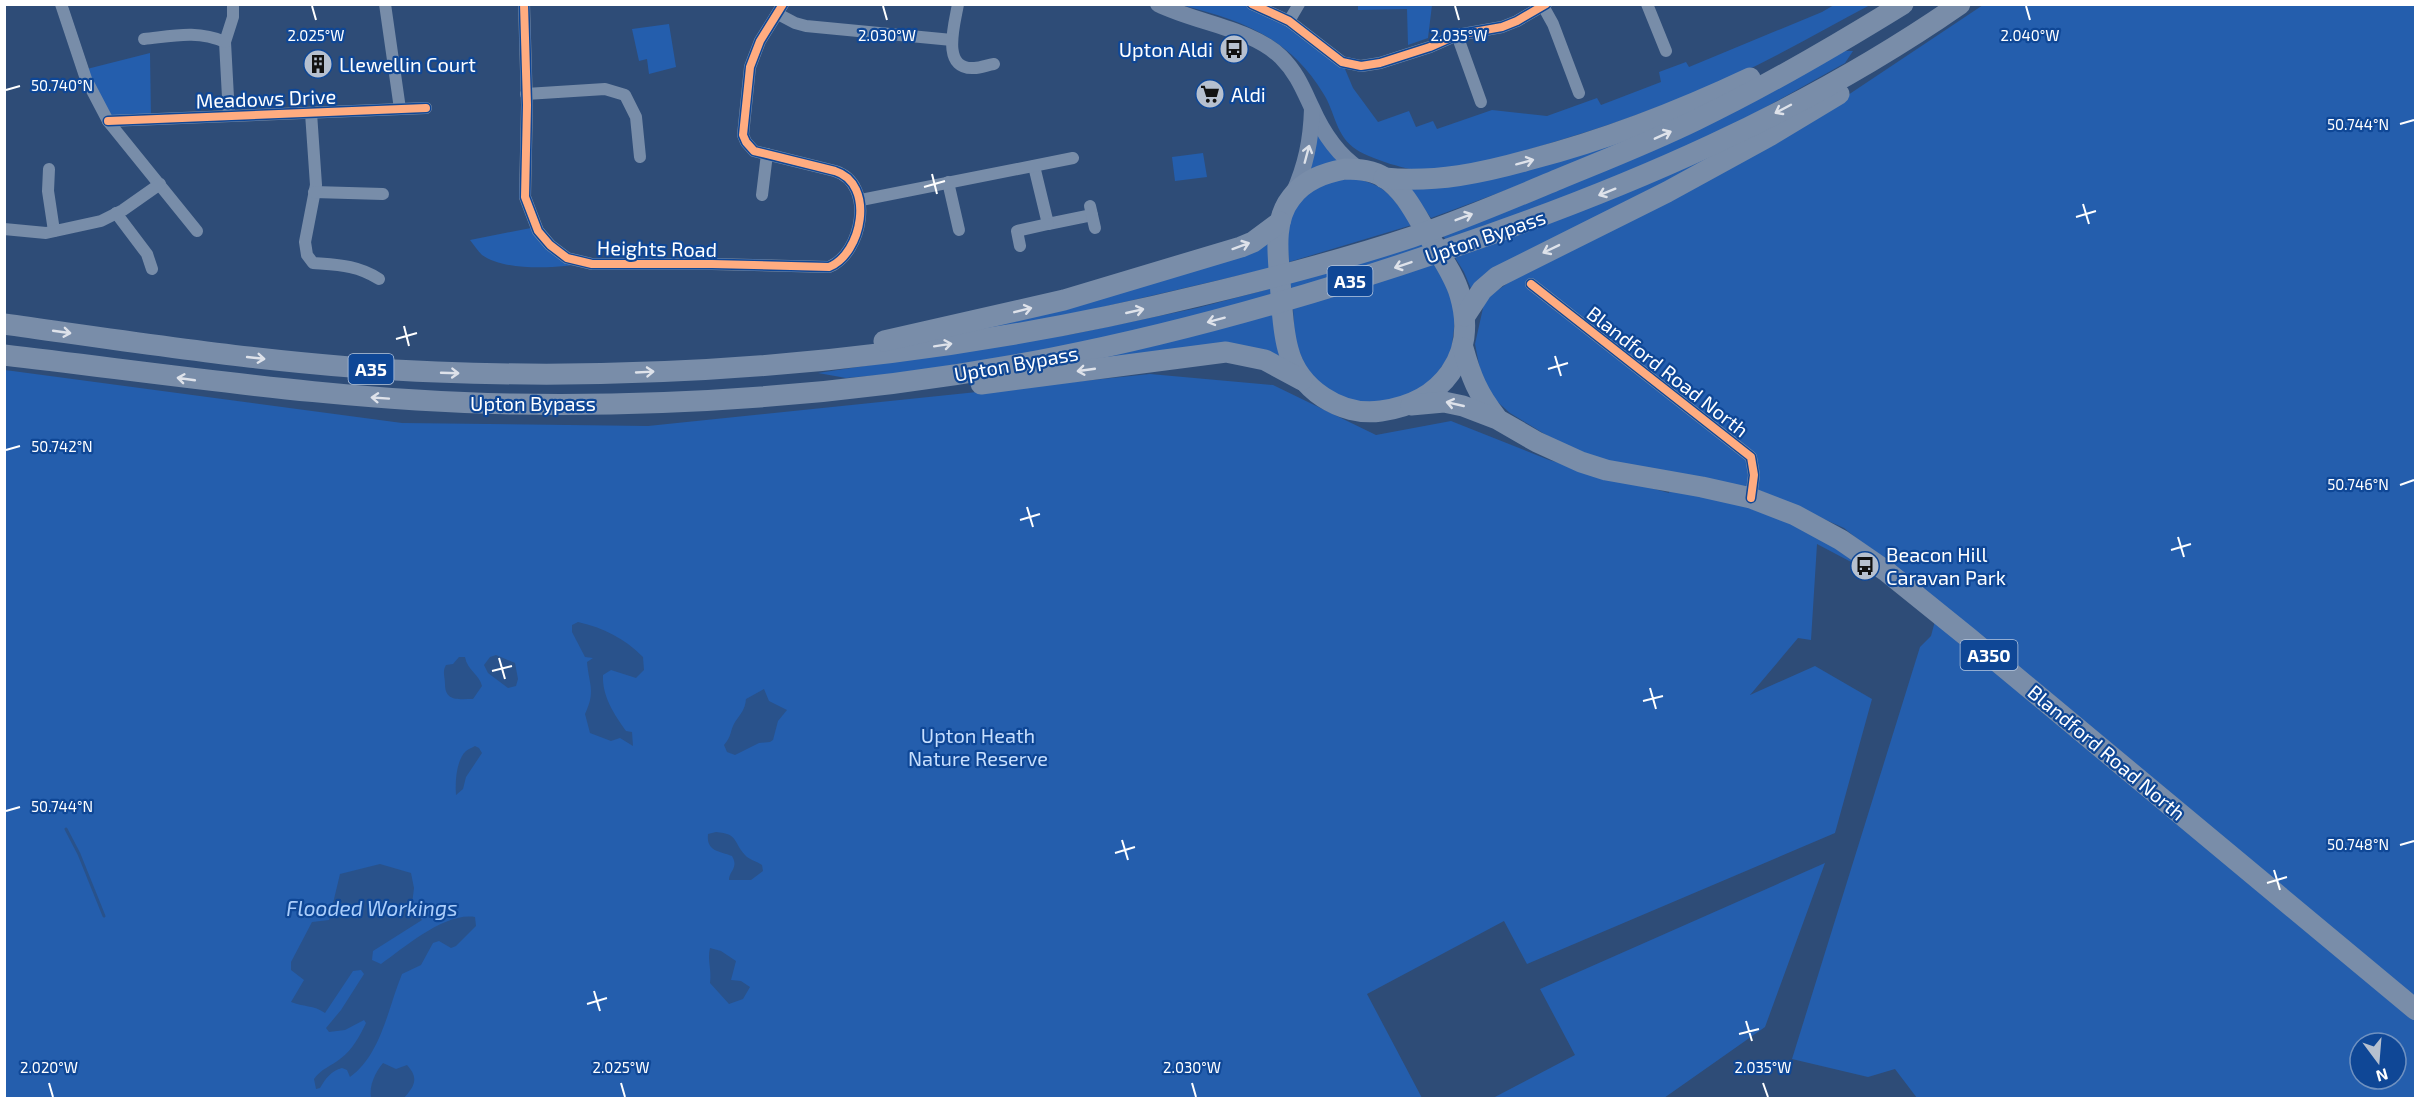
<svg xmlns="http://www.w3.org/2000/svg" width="2420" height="1103" viewBox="0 0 2420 1103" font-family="'Exo 2',sans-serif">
<rect width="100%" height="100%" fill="#2e4c77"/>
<g fill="#245ead" fill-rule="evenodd">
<path d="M1252 4 1264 8 1342 62 1353 88 1378 122 1409 111 1416 127 1433 121 1437 129 1492 110 1547 116 1597 98 1601 105 1661 82 1659 72 1686 62 1689 67 1822 12 1834 5H1870C1826 28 1782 54 1737 75 1674 103 1608 126 1541 146 1509 155 1459 170 1426 171 1409 171 1371 159 1357 150 1335 136 1336 113 1323 93 1289 37 1241 20 1181 5Z"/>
<path d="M1358 5H1432L1428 38 1408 45 1407 9 1358 10Z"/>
<path d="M1983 5H2415V1098H1917L1895 1069 1868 1077 1792 1059 1920 647 1931 636 1939 606 1844 528 1763 492 1587 456 1556 441 1510 413 1484 390 1475 344 1485 299 1528 269 1800 127ZM2360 1043H2396V1079H2360Z"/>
<path d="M669 24 676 67 649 74 647 59 639 61 632 29Z"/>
<path d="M1840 51H1853L1845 63 1750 116 1643 167 1448 243 1441 233Z"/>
<path d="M150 53 151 119 108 121 83 70Z"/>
<path d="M1788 114 1472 291 1464 272 1454 256Z"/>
<path d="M1673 121 1568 167 1431 218 1409 188Z"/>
<path d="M1315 127 1342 162 1309 173Z"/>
<path d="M1203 153 1207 177 1175 181 1172 157Z"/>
<path d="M1352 178C1387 185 1392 196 1412 225L1289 262C1285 229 1288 203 1320 185 1328 181 1342 180 1352 178Z"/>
<path d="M536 227 550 245 587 263C560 268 506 272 482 255 478 251 474 245 470 240Z"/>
<path d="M1270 236 1271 268 1047 320 926 337Z"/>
<path d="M1421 239 1426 251 1292 293 1290 280Z"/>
<path d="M1435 264 1445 280 1456 312 1451 353 1429 385 1388 405 1341 399 1309 374 1295 342 1293 308Z"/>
<path d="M1273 288V298L1050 351 891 374 846 378 818 373 1073 334 1197 308Z"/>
<path d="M1274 314 1279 356 1028 372Z"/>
<path d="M5 370 402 423 648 426 1150 374 1273 385 1376 435 1451 421 1549 460 1669 493 1671 485 1791 518 1856 561 1853 563 1817 544 1811 640 1798 638 1750 695 1815 666 1872 699 1835 833 1527 964 1504 921 1367 994 1422 1098H5Z"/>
<path d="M1825 863 1765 1027 1664 1098H1493L1575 1055 1540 989Z"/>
</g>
<g fill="#29528b">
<path d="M578 622C604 628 624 638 643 657L644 670 636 678 611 670 603 675C602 696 614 714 626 731L632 732 633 746 620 738 611 741 590 733 585 714C596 691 589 685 587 662L593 658 585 657 572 632V625Z"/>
<path d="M496 655 515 663 518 679 516 686 508 688 488 673 484 665 490 657Z"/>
<path d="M459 657H465C467 670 480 675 482 686L473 699C459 699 445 702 445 684 445 676 442 672 446 665L453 664Z"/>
<path d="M764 689 769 701 787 710 778 721 773 740 770 742 759 743 735 755 727 752 724 745C732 736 730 730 735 722 741 713 745 710 746 699Z"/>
<path d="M475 746 479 748 482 753 466 777 463 789 456 795C455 783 456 760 466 751 468 749 472 748 475 746Z"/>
<path d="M716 832C739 834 733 842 745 855 749 860 757 861 762 865L763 871 751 880H729C729 871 739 868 732 856 720 851 706 852 708 834Z"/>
<path d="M380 864 411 873 414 888 412 904 422 920 373 951 372 960 381 964C405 947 445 912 475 917L476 926 456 946 451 948 439 941 433 943 421 965 402 974C388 1008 381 1055 350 1077L347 1070 342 1068C331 1071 326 1078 320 1088L316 1089 314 1079C321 1069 331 1066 340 1059 353 1049 359 1037 366 1023L364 1020 345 1030 329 1032 326 1028 341 1010 364 974 361 970 353 971 325 1013C314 1005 303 1007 291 1002L304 980 291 970V962L312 922 329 920 340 874Z"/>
<path d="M710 948 721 951 736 961 731 980 741 981 750 987 743 999 729 1004 710 983C712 970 707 960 710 948Z"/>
<path d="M383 1063 396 1069 407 1065C419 1078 415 1086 404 1098H371C369 1085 375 1073 383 1063Z"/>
</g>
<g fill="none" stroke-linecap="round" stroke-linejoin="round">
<path stroke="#29528b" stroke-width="3" d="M66 829 79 854 104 916"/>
<g stroke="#788da9" stroke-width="12">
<path d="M61 4 86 79 108 121 197 231"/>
<path d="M385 4 400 109"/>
<path d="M524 4 527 105 525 197 538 231 550 245 567 258 592 264H712L829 267C862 254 876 184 835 171L754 151 746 142 743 135 750 67 760 41 783 4"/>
<path d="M958 4C955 23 940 70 974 68 981 68 987 65 994 64"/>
<path d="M1252 4 1289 21 1342 62 1361 66 1380 63 1430 47 1457 35 1502 27 1517 21 1546 4"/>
<path d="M1647 4 1666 51"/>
<path d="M1543 6 1553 24 1579 93"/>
<path d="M778 14 795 23 806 26 952 40"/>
<path d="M1289 21 1299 4"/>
<path d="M1457 35 1481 102"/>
<path d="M144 39C173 36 197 30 225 42L229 116"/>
<path d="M225 42 233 17V4"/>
<path d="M526 94 605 89 625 95 636 117 640 157"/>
<path d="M311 113 316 185 305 242 307 255 313 263C338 265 357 265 379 279"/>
<path d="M108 121 426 108"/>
<path d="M1034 166 1048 224 1092 215"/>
<path d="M49 169 48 191 54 231"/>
<path d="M948 182 959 230"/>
<path d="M314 192 383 194"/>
<path d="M762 195 767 154"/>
<path d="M861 200 1073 158"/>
<path d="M1090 206 1095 228"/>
<path d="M116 213 147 254 152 269"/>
<path d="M4 229 46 233 101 221 123 210 160 184"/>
<path d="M1020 246 1017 231 1048 224"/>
<path d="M1531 284 1751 457 1754 475 1751 498"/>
</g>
<g stroke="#7388a6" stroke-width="16">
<path d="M1158 4C1196 23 1251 28 1281 57 1297 73 1303 89 1312 108 1323 133 1337 154 1359 169"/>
<path d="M1293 194C1306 165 1311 140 1312 109"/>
</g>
<g stroke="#798da9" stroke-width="21">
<path d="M1345 169C1359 169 1373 170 1385 178 1405 191 1416 215 1428 235 1439 254 1454 274 1460 295 1478 356 1442 403 1381 411 1341 417 1298 389 1288 349 1282 327 1282 304 1280 281 1278 254 1273 221 1291 198 1304 180 1324 173 1345 169Z"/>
<path d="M1384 178C1436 183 1483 173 1532 159 1608 139 1680 111 1750 78"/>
<path d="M1465 316 1482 290 1497 277 1667 192 1771 135 1839 94"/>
<path d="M4 324C148 344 292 367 437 372 694 382 953 356 1202 295 1273 278 1343 260 1412 237 1462 220 1511 199 1559 179 1605 160 1651 142 1696 120 1767 86 1835 46 1903 4"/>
<path d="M884 341 1064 300 1241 247 1253 242 1280 222"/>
<path d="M1463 348C1471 377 1478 394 1496 417"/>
<path d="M4 355C175 375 341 401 513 404 691 407 877 392 1052 358 1185 332 1316 294 1445 250 1626 189 1803 113 1960 4"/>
<path d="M981 384 1226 352 1265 360 1302 380"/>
<path d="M1411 405 1444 402 1463 406 1497 419 1537 442 1581 462 1606 470 1702 487 1751 498 1795 515 1841 540 1886 571 1969 638 2416 1010"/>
</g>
<g stroke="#0f4796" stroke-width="11">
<g id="cycleway">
<path d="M524 4 527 105 525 197 538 231 550 245 567 258 592 264H712L829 267C862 254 876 184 835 171L754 151 746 142 743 135 750 67 760 41 783 4"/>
<path d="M1252 4 1289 21 1342 62 1361 66 1380 63 1430 47 1457 35 1502 27 1517 21 1546 4"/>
<path d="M108 121 426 108"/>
<path d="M1531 284 1751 457 1754 475 1751 498"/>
</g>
</g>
<use href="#cycleway" stroke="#ffac80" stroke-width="8"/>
</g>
<defs><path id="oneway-shaft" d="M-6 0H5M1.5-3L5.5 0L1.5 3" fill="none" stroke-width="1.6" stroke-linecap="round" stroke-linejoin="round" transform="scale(1.5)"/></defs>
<g stroke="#dee2ea">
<use href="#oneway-shaft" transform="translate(1783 109) rotate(152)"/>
<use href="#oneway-shaft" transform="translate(1663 135) rotate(-24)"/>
<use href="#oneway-shaft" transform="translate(1525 162) rotate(-15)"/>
<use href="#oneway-shaft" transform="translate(1607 192) rotate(158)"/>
<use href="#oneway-shaft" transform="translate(1464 217) rotate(-21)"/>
<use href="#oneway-shaft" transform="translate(1241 246) rotate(-20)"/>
<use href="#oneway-shaft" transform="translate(1551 249) rotate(154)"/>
<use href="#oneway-shaft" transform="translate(1403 265) rotate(161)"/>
<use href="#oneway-shaft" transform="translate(1023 310) rotate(-14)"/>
<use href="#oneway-shaft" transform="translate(1135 311) rotate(-13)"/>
<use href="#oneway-shaft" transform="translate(1216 320) rotate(165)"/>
<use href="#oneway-shaft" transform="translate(62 332) rotate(8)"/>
<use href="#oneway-shaft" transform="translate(943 345) rotate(-9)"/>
<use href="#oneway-shaft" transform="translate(256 358) rotate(6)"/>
<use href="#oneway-shaft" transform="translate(1086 370) rotate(172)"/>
<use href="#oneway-shaft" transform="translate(645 372) rotate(-3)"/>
<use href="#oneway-shaft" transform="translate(450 373) rotate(2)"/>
<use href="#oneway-shaft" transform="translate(186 379) rotate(-172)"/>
<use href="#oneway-shaft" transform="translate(380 398) rotate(-176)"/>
<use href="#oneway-shaft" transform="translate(1455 404) rotate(-167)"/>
</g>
<use stroke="#dce1e9" href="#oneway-shaft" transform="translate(1307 154) rotate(-75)"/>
<path fill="none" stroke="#fff" stroke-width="2" d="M312 6 316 20M883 6 887 20M1455 6 1459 20M2026 6 2030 20M6 90 20 86M2400 124 2414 120M932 174 937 194M924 187 945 181M2083 204 2089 224M2076 217 2096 211M404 326 409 346M396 339 417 333M1555 356 1561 376M1548 369 1568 363M6 450 20 446M2400 485 2414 480M1027 507 1033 527M1020 520 1040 514M2178 537 2184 557M2171 550 2191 544M499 658 505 679M492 671 512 666M1650 688 1656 709M1643 701 1663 696M6 811 20 807M1122 840 1128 860M2400 845 2414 841M1115 853 1135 847M2274 870 2280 890M2267 883 2287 877M594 991 600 1011M587 1004 607 998M1746 1021 1752 1041M1739 1034 1759 1029M49 1083 53 1097M621 1083 625 1097M1192 1083 1196 1097M1763 1083 1768 1097"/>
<defs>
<g id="bus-disc" transform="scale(1.5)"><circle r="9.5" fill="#b6c0cf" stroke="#0f4796"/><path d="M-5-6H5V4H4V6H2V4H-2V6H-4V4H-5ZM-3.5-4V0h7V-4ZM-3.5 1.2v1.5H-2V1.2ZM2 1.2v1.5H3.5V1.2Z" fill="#111"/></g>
<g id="building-disc" transform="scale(1.5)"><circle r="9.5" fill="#b6c0cf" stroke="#0f4796"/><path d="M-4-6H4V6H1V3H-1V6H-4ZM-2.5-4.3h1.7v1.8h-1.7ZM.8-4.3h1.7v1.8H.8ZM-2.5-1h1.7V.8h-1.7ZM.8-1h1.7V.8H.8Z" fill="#111"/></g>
<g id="supermarket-disc" transform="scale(1.5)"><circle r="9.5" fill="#b6c0cf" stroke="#0f4796"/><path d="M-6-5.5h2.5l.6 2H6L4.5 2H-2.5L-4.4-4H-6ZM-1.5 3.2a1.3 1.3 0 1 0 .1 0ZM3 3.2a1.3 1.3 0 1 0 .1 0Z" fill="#111"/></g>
</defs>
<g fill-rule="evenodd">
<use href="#bus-disc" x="1234" y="49"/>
<use href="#building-disc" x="318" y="64"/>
<use href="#supermarket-disc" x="1210" y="94"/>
<use href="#bus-disc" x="1865" y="566"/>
</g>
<g text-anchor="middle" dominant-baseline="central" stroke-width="4.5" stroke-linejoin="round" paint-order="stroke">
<g fill="#0f4796" stroke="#b7c8e0" stroke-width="1.5">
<rect x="1327.5" y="266" width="45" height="30" rx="4.5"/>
<rect x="348.5" y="354" width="45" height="30" rx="4.5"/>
<rect x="1960.5" y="640" width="57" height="30" rx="4.5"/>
</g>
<g font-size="18" font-weight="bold" fill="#fff">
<text x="1350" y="281">A35</text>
<text x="371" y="369">A35</text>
<text x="1989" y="655">A350</text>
</g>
<g font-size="20" fill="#fff" stroke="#0f4796" text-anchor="start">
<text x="1213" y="49" text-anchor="end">Upton Aldi</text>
<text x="339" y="64">Llewellin Court</text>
<text x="1231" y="94">Aldi</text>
<text x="1886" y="554">Beacon Hill<tspan x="1886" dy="23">Caravan Park</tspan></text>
</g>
<g font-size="20" fill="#fff" stroke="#0f4796">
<text transform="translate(266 98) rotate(-2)">Meadows Drive</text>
<text transform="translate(1485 236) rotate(-19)">Upton Bypass</text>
<text transform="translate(657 248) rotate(1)">Heights Road</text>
<text transform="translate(1016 363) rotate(-10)">Upton Bypass</text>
<text transform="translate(1668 371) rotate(38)">Blandford Road North</text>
<text x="533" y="403">Upton Bypass</text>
<text transform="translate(2107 752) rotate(40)">Blandford Road North</text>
</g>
<g font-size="20" fill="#c7dffe" stroke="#0f4796">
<text x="978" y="735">Upton Heath<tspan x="978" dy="23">Nature Reserve</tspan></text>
</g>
<g font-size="21" font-style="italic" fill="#abcefb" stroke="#0f4796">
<text x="372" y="907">Flooded Workings</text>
</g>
</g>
<g font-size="15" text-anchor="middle" fill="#fff" stroke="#0f4796" stroke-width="4.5" stroke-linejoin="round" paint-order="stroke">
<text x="316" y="41">2.025°W</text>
<text x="887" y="41">2.030°W</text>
<text x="1459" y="41">2.035°W</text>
<text x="2030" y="41">2.040°W</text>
<text x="62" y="91">50.740°N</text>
<text x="2358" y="130">50.744°N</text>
<text x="62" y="452">50.742°N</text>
<text x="2358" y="490">50.746°N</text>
<text x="62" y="812">50.744°N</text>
<text x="2358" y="850">50.748°N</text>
<text x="49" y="1073">2.020°W</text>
<text x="621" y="1073">2.025°W</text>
<text x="1192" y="1073">2.030°W</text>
<text x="1763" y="1073">2.035°W</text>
</g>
<rect width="2420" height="1103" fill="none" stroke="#ffffff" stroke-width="12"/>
<g transform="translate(2378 1061) rotate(164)"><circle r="28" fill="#0f4796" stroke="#6f91c0" stroke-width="1.5"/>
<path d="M0-4.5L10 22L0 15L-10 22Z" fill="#b6c0cf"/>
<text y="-9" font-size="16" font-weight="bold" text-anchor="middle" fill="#ffffff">N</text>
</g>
</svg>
